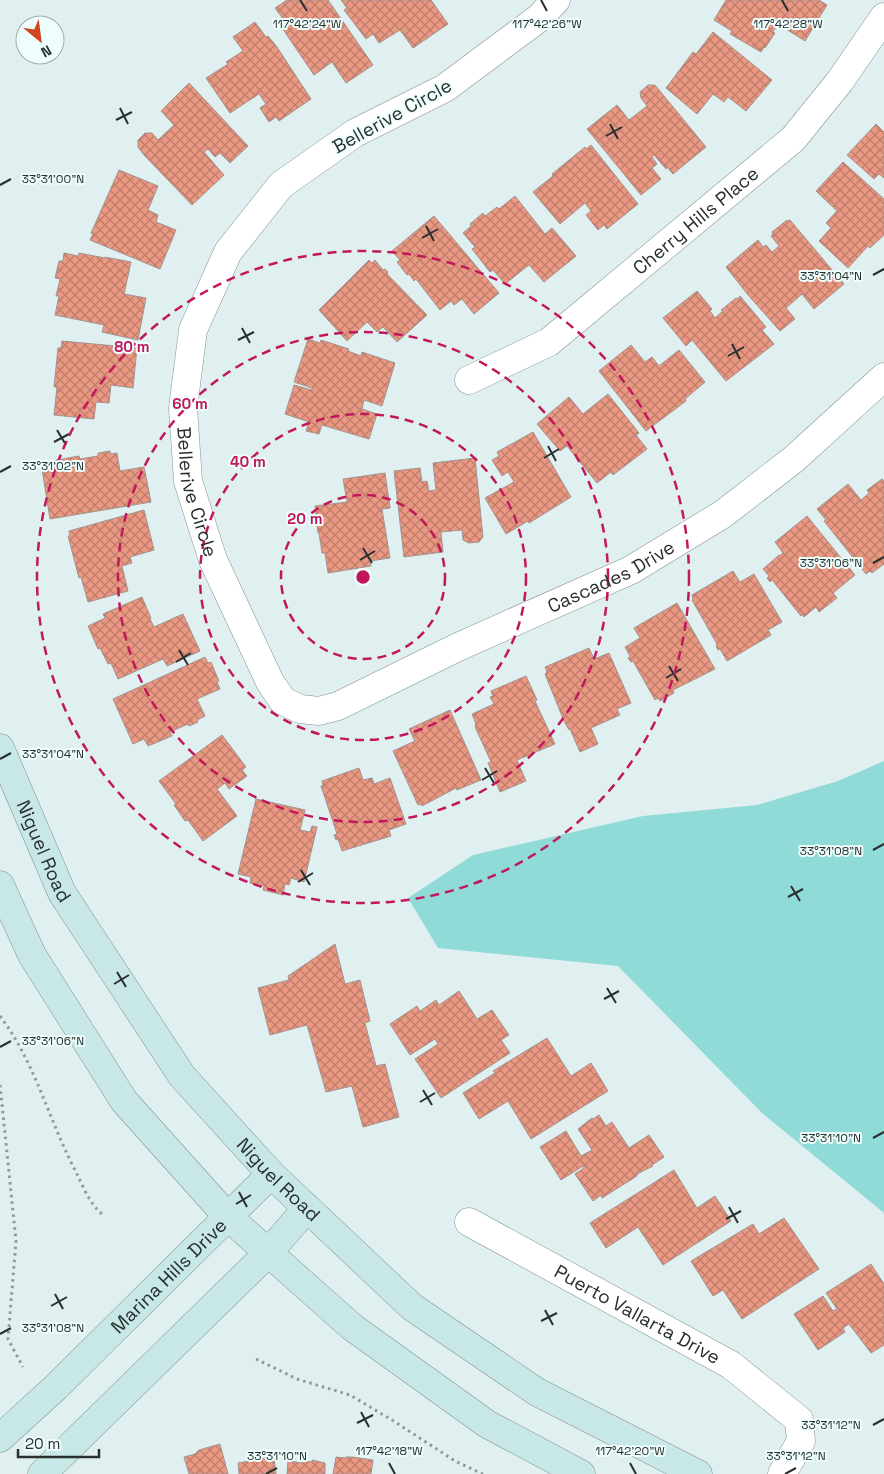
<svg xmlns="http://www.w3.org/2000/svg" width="884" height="1474" viewBox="0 0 884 1474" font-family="'Space Grotesk',sans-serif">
<defs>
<pattern id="building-cross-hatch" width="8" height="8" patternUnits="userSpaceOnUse" patternTransform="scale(1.25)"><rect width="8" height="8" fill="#ea9882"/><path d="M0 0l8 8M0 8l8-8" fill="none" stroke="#be7c6b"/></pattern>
</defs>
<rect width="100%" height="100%" fill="#e0f0f0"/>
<path fill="#90dbd8" d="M884 761V1213L762 1113 618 966 438 948 408 898 473 855 643 816 757 805 838 781Z"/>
<g fill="url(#building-cross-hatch)" stroke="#a19490">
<path d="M287 0H328L373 65 346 83 332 62 314 75 278 22 283 19 275 8Z"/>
<path d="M341 0H431L448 24 413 48 400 30 379 43 373 34 366 39 344 10 347 8Z"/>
<path d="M726 0H819L827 5 805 41 778 24 773 32 775 33 765 48 764 47 761 52 730 34 732 31 714 20Z"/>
<path d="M255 22 266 37 268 36 277 47 311 99 279 121 276 117 269 122 260 108 266 104 259 94 230 113 206 78 228 64 226 62 243 51 233 37Z"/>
<path d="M713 32 772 80 746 111 728 97 724 102 713 94 697 114 666 88 693 52 696 54Z"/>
<path d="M189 83 248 146 230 163 220 153 215 157 208 149 204 152 224 175 192 205 144 155 138 147V140L145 133H152L158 140 174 125 161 111Z"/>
<path d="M648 85H655L706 147 673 174 667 167 666 169 654 155 652 157 657 164 652 168 661 179 641 195 587 129 617 105 629 120 647 106 641 98 640 92Z"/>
<path d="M876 124 884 132V178L879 174 874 179 847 155Z"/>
<path d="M591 145 638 204 607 229 604 225 598 230 586 215 591 211 585 203 560 224 533 192 553 176 552 174 585 147 586 149Z"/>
<path d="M843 162 884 199V235L870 248 868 246 848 268 819 241 831 228 826 223 837 211 816 191Z"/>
<path d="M119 170 158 186 148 210 158 215 156 222 176 230 160 269 90 240 93 234 91 233Z"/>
<path d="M515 196 545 234 552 228 576 256 544 282 529 265 505 284 493 270 490 272 472 249 475 247 463 233 471 226 470 224 483 213 485 216 497 207 499 209Z"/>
<path d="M434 216 499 293 474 314 462 299 454 305 451 301 440 310 416 279 414 281 409 274 407 275 397 262 400 260 392 251Z"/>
<path d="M787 220 788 221 790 220 844 284 814 309 802 294 786 308 795 319 780 331 748 295 726 267 758 240 763 247 766 245 772 252 779 246 771 236 773 234 772 232Z"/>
<path d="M64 253 78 256 79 253 105 258V257L131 262 124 294 146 298 138 340 102 332 104 325 55 315 59 296H56L60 279 55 278 59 261H63Z"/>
<path d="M369 260 372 263 375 260 383 270 385 269 388 272 387 274 427 315 397 342 383 327 377 332 367 322 347 341 319 310Z"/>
<path d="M697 291 712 309 710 311 715 318 723 311 721 310 736 298 738 299 740 296 766 327 762 330 774 344 726 381 692 340 686 346 663 318Z"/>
<path d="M308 339 320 343 321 340 349 349 348 351 361 356 362 352 395 363 382 406 364 400 362 409 377 414 369 439 322 425 319 434 306 431 309 422 285 414 294 385 312 390V388L294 382Z"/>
<path d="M62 341 137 348 133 388 111 385 109 403 96 402 94 419 54 415 57 387H54L58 348H61Z"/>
<path d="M631 345 645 362 652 357 659 366 679 350 705 382 685 399 686 401 646 431 599 371Z"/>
<path d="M608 394 639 433 636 435 647 449 613 475 611 472 597 483 567 446 560 451 537 424 569 397 583 414Z"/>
<path d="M533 432 571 497 529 523 528 521 506 534 485 498 514 482 508 472 502 476 492 460 499 456 497 452Z"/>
<path d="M110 451 111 454 117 453 120 471 144 467 151 502 50 519 41 463 79 456 80 459 98 456V453Z"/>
<path d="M475 458 483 537 479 542 469 543 463 540 462 530 441 532 443 552 404 557 394 471 420 468 422 482 427 481 429 491 436 490 433 463Z"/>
<path d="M385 473 390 508 382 509 390 558 370 561 371 566 328 573 325 553H322L319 533H318L315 506 347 502 343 479Z"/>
<path d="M882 479 884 481V564L872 573 870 571 866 574 824 521 826 520 817 509 848 484 861 500 869 493 867 490Z"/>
<path d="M144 510 154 550 130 557 132 563 122 566 128 591 88 602 81 577 79 578 68 536H70L69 531Z"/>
<path d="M807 516 855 575 833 593 837 598 819 612 816 607 804 617 802 614 801 616 772 580 770 582 767 578 769 576 763 569 779 555V556L783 553 775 542Z"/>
<path d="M733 571 740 582 754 574 782 622 768 630 771 635 727 661 720 649 718 650 716 645 717 644 692 600 693 599 692 595Z"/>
<path d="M142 597 151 618 150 619 154 627 183 614 200 651 167 666 163 659 118 679 111 663 108 664 100 648 98 649 88 626 105 618 103 614Z"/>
<path d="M677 603 715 669 673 690 674 693 660 701 658 698 655 700 633 661 631 662 628 658 630 656 625 647 640 638 634 628Z"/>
<path d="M589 648 594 659 609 653 631 703 617 709 620 715 591 728 598 744 580 752 570 729 569 730 564 721 545 674 547 672 545 667Z"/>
<path d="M205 657 208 663 211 662 219 681 217 682 220 689 197 699 205 716 197 720 198 722 189 726 188 724 170 732 172 736 148 746 144 739 133 744 113 699Z"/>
<path d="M526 676 537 700 535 701 555 744 517 760 526 781 500 792 488 763 491 762 476 729 475 725 476 724 472 714 494 704 490 697 493 696 491 691Z"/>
<path d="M450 710 481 780 457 790 456 788 422 806 421 804 418 805 393 751 415 741 409 729Z"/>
<path d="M222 735 246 767 242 770 247 776 229 789 225 783 217 789 237 816 203 841 188 820 185 821 174 805 176 804 159 781Z"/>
<path d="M359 768 363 780 372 778 374 784 390 778 406 824 389 830 391 836 342 851 338 839 336 840 334 835 337 834 321 786 323 785 322 781Z"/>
<path d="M256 799 305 810 300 830 310 832 312 826 317 827 304 882 291 878 289 885 285 884 283 895 263 890 264 886 250 883 251 877 238 874Z"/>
<path d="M335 944 345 984 360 980 370 1021 365 1023 376 1066 385 1064 399 1117 363 1127 352 1086 326 1092 307 1025 270 1035 258 988 289 980 288 976Z"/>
<path d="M459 991 477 1019 492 1010 509 1035 501 1040 510 1053 441 1098 415 1059 438 1044 435 1039 410 1055 390 1024 417 1006 420 1011 436 1000 439 1005Z"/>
<path d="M547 1038 571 1076 591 1063 608 1091 531 1139 508 1101 479 1119 463 1093 495 1073 493 1071Z"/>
<path d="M599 1115 606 1126 612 1122 629 1148 649 1135 664 1157 652 1165 653 1166 637 1174V1176L602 1198 601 1195 593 1201 575 1174 584 1168 583 1166 561 1180 540 1147 566 1131 581 1156 592 1150 578 1129 592 1118 593 1119Z"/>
<path d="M674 1170 697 1208 715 1196 731 1221 663 1265 638 1227 606 1248 590 1223Z"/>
<path d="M784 1218 819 1269 742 1319 723 1290 713 1296 691 1261 753 1224 759 1234Z"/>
<path d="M871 1264 884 1284V1345L871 1353 849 1324 843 1328 845 1332 818 1350 794 1314 823 1296 833 1311 837 1309 826 1293Z"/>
<path d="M220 1444 228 1474H189L184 1457 195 1454 199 1450Z"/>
<path d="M336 1457 346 1458V1457H352L373 1460 371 1474H333Z"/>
<path d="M265 1458H274L276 1474H239L238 1463Z"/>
<path d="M312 1460 325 1463V1474H287L288 1461 303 1463V1461L312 1462Z"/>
</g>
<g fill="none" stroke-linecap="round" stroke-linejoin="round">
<g stroke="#839291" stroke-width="29">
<g id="street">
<path id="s1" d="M556 0 539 18 445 88 355 133 281 185 228 252 193 330 183 408 188 481 213 560 270 682 283 701 300 709 319 711 338 706 458 647 631 570 723 514 794 459 884 377"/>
<path id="s2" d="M469 380 549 342 793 139 840 81 884 17"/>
<path id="s3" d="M469 1222 731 1365 799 1420 801 1441 782 1474"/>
</g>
</g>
<g stroke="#839291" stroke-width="29">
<g id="secondary">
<path id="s4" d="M0 748 62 893 182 1076 271 1174 412 1307 537 1392 698 1474"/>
<path d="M0 885 32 955 124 1101 227 1216 352 1327 487 1424 581 1474"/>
<path id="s5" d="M0 1438 56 1387 271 1174"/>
<path d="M42 1474 268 1253 307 1208"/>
</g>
</g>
<g stroke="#8e9a9a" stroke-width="3" stroke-dasharray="2.5 4" stroke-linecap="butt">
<path d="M0 1016C35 1062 49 1121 76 1172 83 1186 89 1203 102 1214"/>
<path d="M0 1085 16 1241 8 1339 23 1367"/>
<path d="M256 1359 297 1379 350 1395 392 1420 455 1461 483 1474"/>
</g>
<use href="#street" stroke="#fff" stroke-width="28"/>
<use href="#secondary" stroke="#c7e8e7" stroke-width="28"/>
</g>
<path fill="none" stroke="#292f2f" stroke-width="2" d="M300 0 307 11M541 0 547 11M782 0 788 11M120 108 128 124M116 120 132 112M610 124 618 139M606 136 622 127M0 185 11 179M426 226 434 241M422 238 438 229M873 275 884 269M242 328 250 343M238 340 254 332M732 344 740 359M728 356 744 347M57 430 66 445M54 442 69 434M548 446 556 461M544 458 559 449M0 472 11 466M363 548 372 563M360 560 375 551M873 563 884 557M179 650 188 665M176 662 191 653M669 666 678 681M666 678 681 669M0 759 11 753M485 768 494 783M482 780 497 771M873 850 884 844M301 870 310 885M298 882 313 873M791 886 800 901M788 897 803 889M117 972 126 987M114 984 129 975M607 988 616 1003M604 999 619 991M0 1047 11 1041M423 1090 432 1105M420 1102 435 1093M873 1138 884 1132M239 1192 247 1207M236 1204 251 1195M729 1207 738 1223M726 1219 741 1211M55 1294 63 1309M51 1306 67 1297M545 1310 553 1325M541 1321 557 1313M0 1334 11 1328M361 1412 369 1427M357 1423 373 1415M873 1425 884 1419M389 1463 395 1474M630 1463 636 1474M266 1474 277 1468M785 1474 796 1468"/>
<g fill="none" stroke="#c2185b" stroke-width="2.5" stroke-dasharray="9 6">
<circle cx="363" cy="577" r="82"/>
<circle cx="363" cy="577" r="163"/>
<circle cx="363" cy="577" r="245"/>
<circle cx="363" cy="577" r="326"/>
</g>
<g text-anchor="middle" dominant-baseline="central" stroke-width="4" stroke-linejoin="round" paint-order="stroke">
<g font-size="19" fill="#292f2f" stroke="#edfefd">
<text transform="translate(392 116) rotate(-29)">Bellerive Circle</text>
<text stroke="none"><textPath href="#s2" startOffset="279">Cherry Hills Place</textPath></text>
<text stroke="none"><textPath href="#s1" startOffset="668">Bellerive Circle</textPath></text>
<text stroke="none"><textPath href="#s1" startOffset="1256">Cascades Drive</textPath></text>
<text stroke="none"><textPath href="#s4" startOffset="112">Niguel Road</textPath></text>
<text stroke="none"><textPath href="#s4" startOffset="518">Niguel Road</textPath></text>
<text stroke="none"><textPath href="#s5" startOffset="234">Marina Hills Drive</textPath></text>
<text stroke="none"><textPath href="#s3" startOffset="192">Puerto Vallarta Drive</textPath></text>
</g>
</g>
<g font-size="12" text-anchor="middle" fill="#292f2f" stroke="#edfefd" stroke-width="4" stroke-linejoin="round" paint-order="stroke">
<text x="307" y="28">117°42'24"W</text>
<text x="547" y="28">117°42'26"W</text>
<text x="788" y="28">117°42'28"W</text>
<text x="53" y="183">33°31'00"N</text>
<text x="831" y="280">33°31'04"N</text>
<text x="53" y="470">33°31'02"N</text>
<text x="831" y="567">33°31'06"N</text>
<text x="53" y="758">33°31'04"N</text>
<text x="831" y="855">33°31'08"N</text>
<text x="53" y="1045">33°31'06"N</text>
<text x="831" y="1142">33°31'10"N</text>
<text x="53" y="1332">33°31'08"N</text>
<text x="831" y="1429">33°31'12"N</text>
<text x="389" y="1455">117°42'18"W</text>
<text x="630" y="1455">117°42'20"W</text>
<text x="277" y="1460">33°31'10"N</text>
<text x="796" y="1460">33°31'12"N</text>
</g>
<circle cx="363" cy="577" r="8" fill="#c2185b" stroke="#edfefd" stroke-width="2.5"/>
<g font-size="15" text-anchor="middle" font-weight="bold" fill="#c2185b" stroke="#edfefd" stroke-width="4" stroke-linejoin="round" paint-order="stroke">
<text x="132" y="352">80 m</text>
<text x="190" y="409">60 m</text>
<text x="248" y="467">40 m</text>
<text x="305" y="524">20 m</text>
</g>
<g transform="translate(40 40) rotate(151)"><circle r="24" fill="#edfefd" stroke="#9fabab"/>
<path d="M0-4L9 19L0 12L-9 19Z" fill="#cf4620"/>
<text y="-8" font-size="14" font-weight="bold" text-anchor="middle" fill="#292f2f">N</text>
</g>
<path d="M18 1449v8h81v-8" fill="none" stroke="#292f2f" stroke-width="2.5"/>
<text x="25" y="1449" font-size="15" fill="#292f2f" stroke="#edfefd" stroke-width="4" paint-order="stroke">20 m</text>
</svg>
